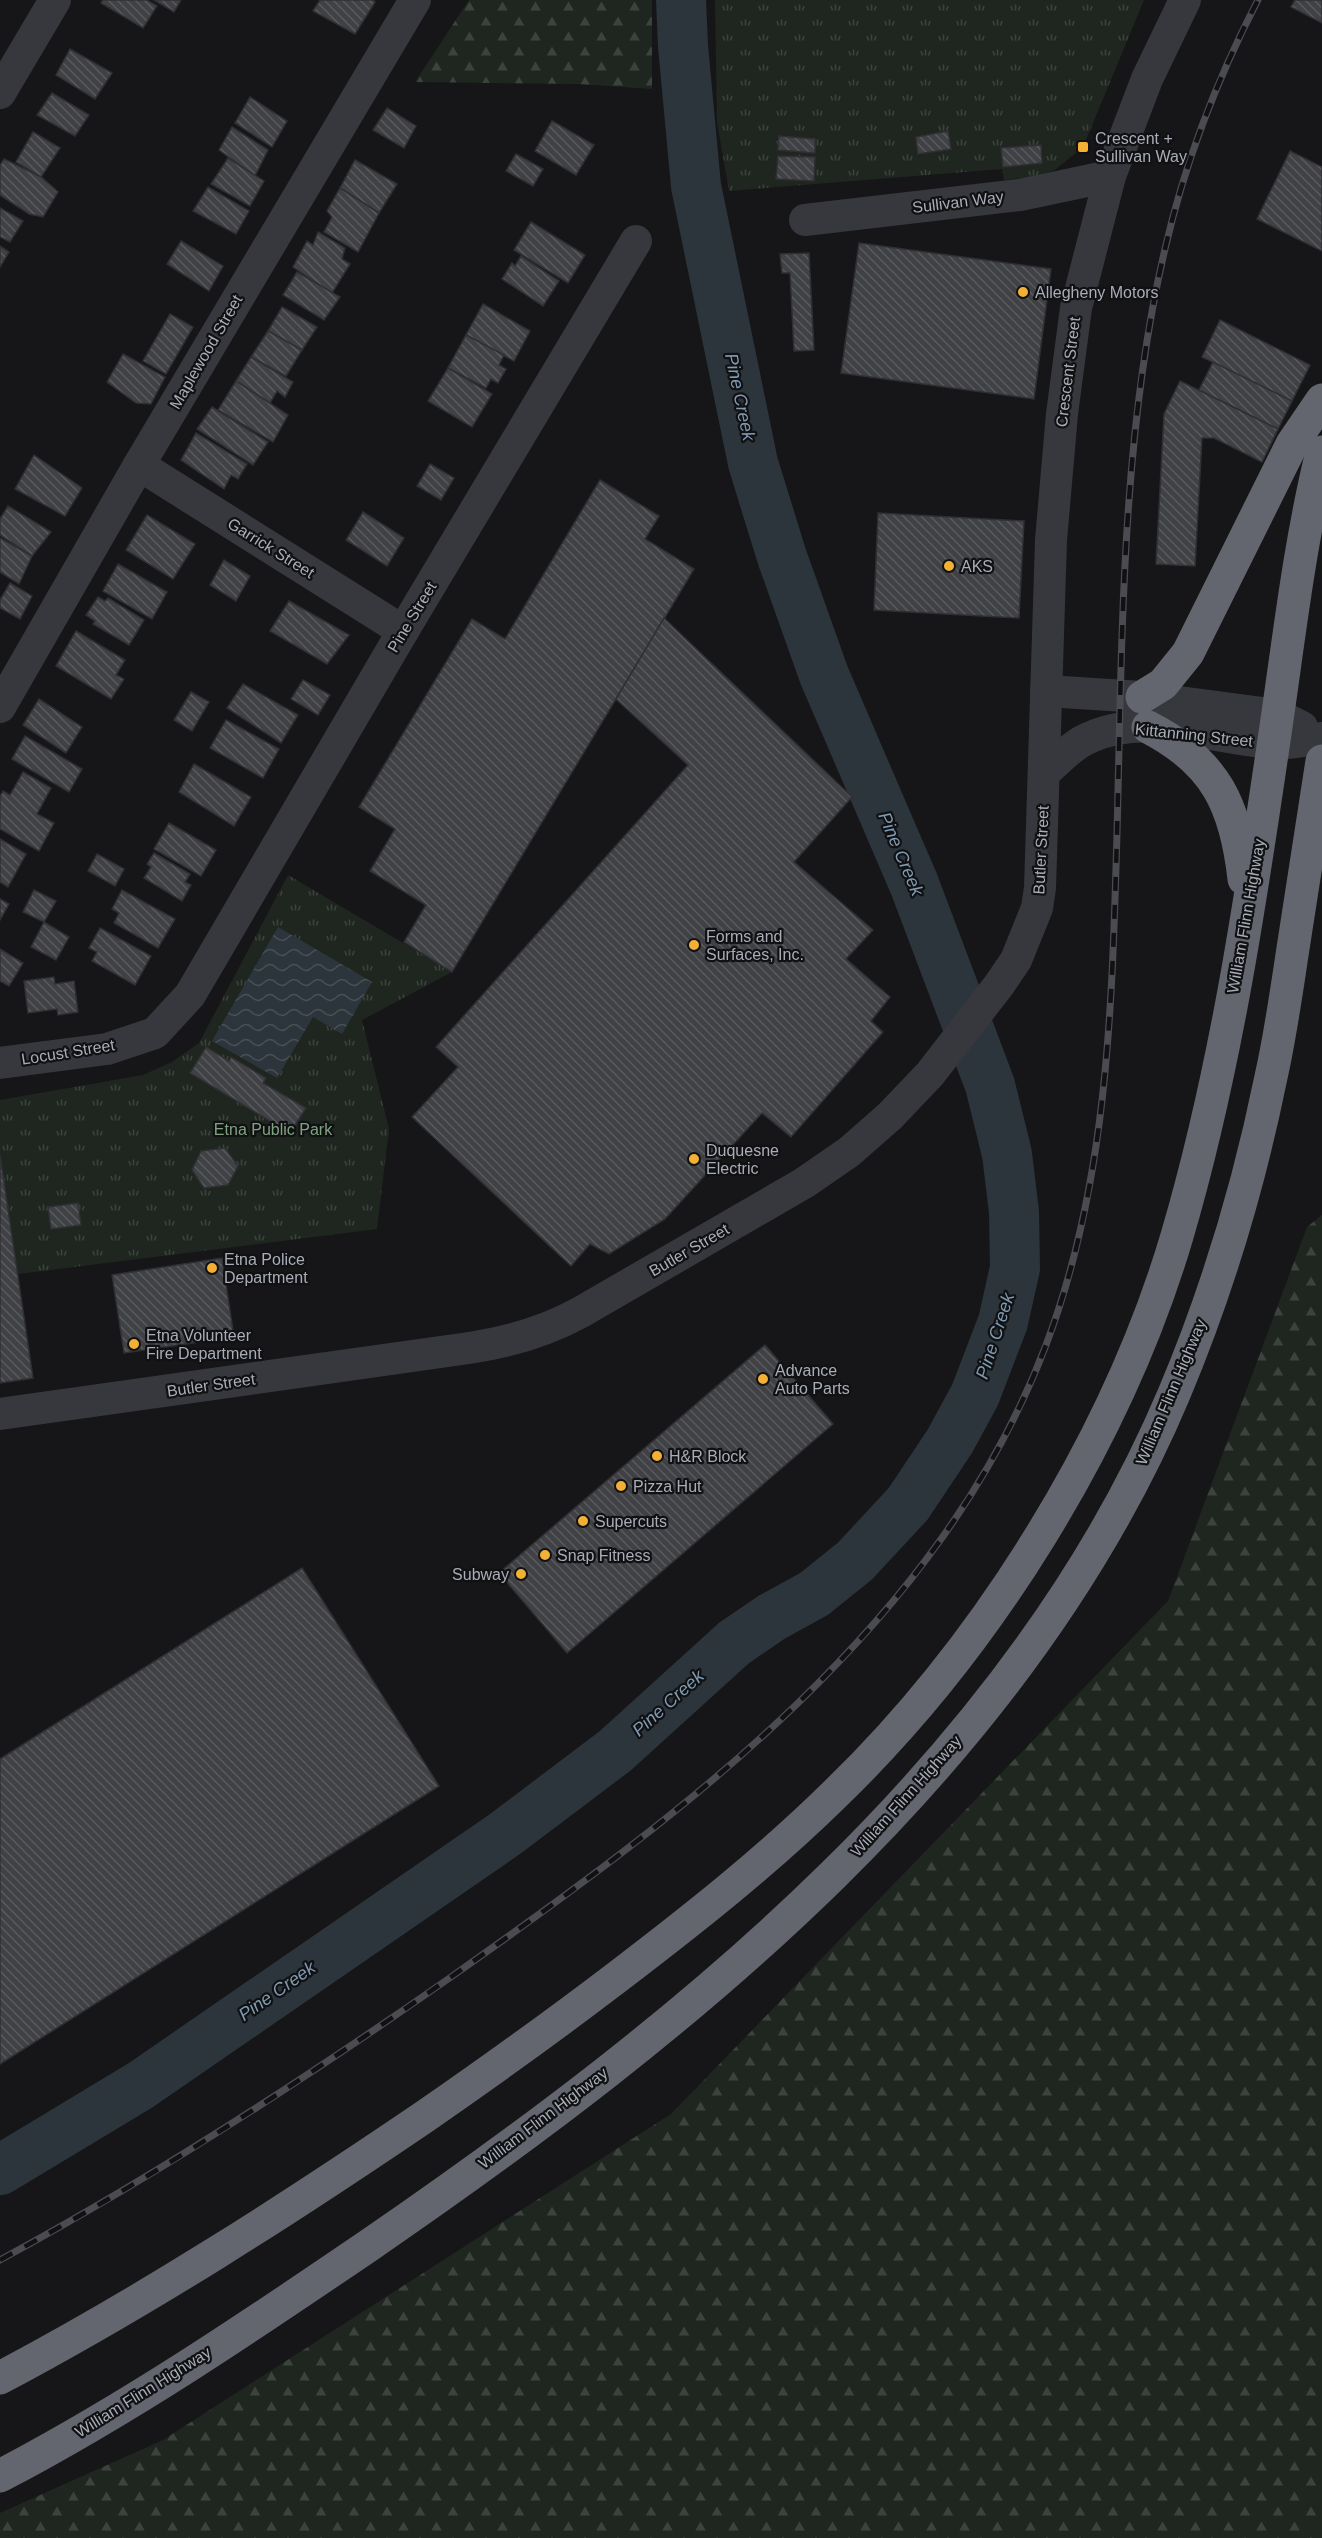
<svg xmlns="http://www.w3.org/2000/svg" width="1322" height="2538" viewBox="0 0 1322 2538" font-family="Arial,sans-serif">
<defs>
<pattern id="forest-firs" width="22" height="20" patternUnits="userSpaceOnUse" patternTransform="scale(1.5)"><rect width="22" height="20" fill="#1e261f"/><path d="M5 1l3.5 6h-7zM16 11l3.5 6h-7z" fill="#3c433d"/></pattern>
<pattern id="park-tufts" width="24" height="20" patternUnits="userSpaceOnUse" patternTransform="scale(1.5)"><rect width="24" height="20" fill="#1e261f"/><path d="M3 7l-1-3M5 7V3M7 7l1-3M15 17l-1-3M17 17v-4M19 17l1-3" fill="none" stroke="#3c433d"/></pattern>
<pattern id="water-waves" width="16" height="10" patternUnits="userSpaceOnUse" patternTransform="scale(1.5)"><rect width="16" height="10" fill="#2c353c"/><path d="M0 5q4-4 8 0t8 0" fill="none" stroke="#485056"/></pattern>
<pattern id="building-back-hatch" width="6" height="6" patternUnits="userSpaceOnUse" patternTransform="scale(1.5)"><rect width="6" height="6" fill="#404145"/><path d="M-1 5l2 2M0 0l6 6M5-1l2 2" fill="none" stroke="#595a5e"/></pattern>
</defs>
<rect width="100%" height="100%" fill="#161618"/>
<g fill="url(#forest-firs)">
<path d="M469 0H652V89L579 84 415 82Z"/>
<path d="M1322 1215V2538H0V2513L163 2440 671 2114 1168 1601 1307 1227Z"/>
</g>
<g fill="url(#park-tufts)">
<path d="M715 0H1144L1083 147 1055 170 1033 177 1004 180 1002 169 729 191 717 122Z"/>
<path d="M288 875 452 972 362 1020 389 1129 377 1229 18 1274 0 1155V1100L143 1075 172 1062 199 1043Z"/>
</g>
<path fill="url(#water-waves)" d="M278 927 372 982 342 1034 313 1017 277 1078 212 1041Z"/>
<g fill="none" stroke-linecap="round" stroke-linejoin="round">
<path stroke="#2c353c" stroke-width="50" d="M0 2170 141 2085 505 1834 615 1751 734 1643 772 1617 814 1594 855 1561 908 1504 950 1441 975 1395 1003 1322 1015 1268 1014 1212 1007 1154 990 1085 914 884 824 675 782 557 753 463 696 186 683 46 681 0"/>
</g>
<g fill="url(#building-back-hatch)" stroke="#303034" stroke-width="1.5">
<path d="M103 0H147L157 6 143 28 101 3Z"/>
<path d="M154 0H181L174 12Z"/>
<path d="M320 0H373L375 2 355 34 313 11Z"/>
<path d="M1295 0H1322V23L1291 7Z"/>
<path d="M70 49 112 73 95 99 56 75Z"/>
<path d="M52 93 89 115 75 136 37 115Z"/>
<path d="M250 97 287 121 272 147 235 123Z"/>
<path d="M387 108 416 126 404 148 373 130Z"/>
<path d="M552 121 594 145 576 175 535 151Z"/>
<path d="M232 127 268 150 255 176 219 150Z"/>
<path d="M948 131 951 149 918 154 916 137Z"/>
<path d="M33 132 60 148 41 177 16 162Z"/>
<path d="M779 136 815 139V153L778 150Z"/>
<path d="M1041 145 1042 163 1003 167 1001 148Z"/>
<path d="M1290 151 1322 167V251L1257 219Z"/>
<path d="M516 154 543 169 533 186 506 171Z"/>
<path d="M778 156 815 157 814 181 776 179Z"/>
<path d="M228 158 264 181 250 206 211 184Z"/>
<path d="M4 159 41 177 58 192 43 217 29 214 0 195V165Z"/>
<path d="M355 160 397 184 379 213 340 188Z"/>
<path d="M208 187 249 211 236 234 193 211Z"/>
<path d="M340 188 379 213 358 252 324 232 332 217 327 211Z"/>
<path d="M0 208 23 221 10 242 0 237Z"/>
<path d="M531 222 585 255 568 283 514 250Z"/>
<path d="M318 232 345 248 342 259 350 264 332 293 293 267 307 241 313 245Z"/>
<path d="M181 241 223 266 209 291 167 264Z"/>
<path d="M859 243 1051 269 1034 399 841 373Z"/>
<path d="M0 246 9 252 0 267Z"/>
<path d="M809 253 814 350 794 351 790 273H782L780 254Z"/>
<path d="M521 256 559 281 543 306 502 279 512 263 515 266Z"/>
<path d="M297 272 340 297 324 320 283 295Z"/>
<path d="M483 304 530 331 514 361 466 335Z"/>
<path d="M282 307 317 327 302 350 268 331Z"/>
<path d="M170 314 193 327 166 374 143 361Z"/>
<path d="M1220 320 1310 365 1292 401 1202 357Z"/>
<path d="M268 331 302 350 286 376 251 357Z"/>
<path d="M466 335 504 355 499 365 506 369 498 383 491 379 486 388 448 368Z"/>
<path d="M123 354 165 377 151 404 136 403 107 382Z"/>
<path d="M251 357 293 382 285 397 277 391 270 403 236 381Z"/>
<path d="M1213 362 1292 401 1278 429 1199 390Z"/>
<path d="M448 368 492 394 472 427 428 401Z"/>
<path d="M236 381 288 415 273 442 218 410Z"/>
<path d="M1180 381 1278 429 1262 462 1214 438H1202L1195 566 1156 564 1164 414Z"/>
<path d="M212 407 268 442 253 465 197 429Z"/>
<path d="M196 433 247 464 238 479 231 475 224 489 181 460Z"/>
<path d="M34 455 82 488 65 516 15 489Z"/>
<path d="M430 464 454 478 441 500 417 486Z"/>
<path d="M600 480 659 516 645 539 694 569 452 972 404 942 426 905 370 871 395 829 359 807 472 619 505 639Z"/>
<path d="M8 506 51 532 32 556 0 535V519Z"/>
<path d="M363 512 404 538 387 566 346 540Z"/>
<path d="M878 513 1024 521 1019 618 874 610Z"/>
<path d="M147 515 195 544 173 579 126 550Z"/>
<path d="M0 538 32 556 19 584 0 572Z"/>
<path d="M224 560 250 576 236 601 210 585Z"/>
<path d="M118 564 167 592 152 619 103 591Z"/>
<path d="M10 583 32 596 20 619 0 608V600Z"/>
<path d="M98 597 105 601 108 598 144 620 129 645 93 624 95 621 86 615Z"/>
<path d="M289 601 349 635 327 664 270 631Z"/>
<path d="M664 618 852 797 794 862 873 930 846 959 890 997 871 1021 883 1032 791 1137 762 1113 665 1219 609 1254 590 1244 571 1266 412 1117 458 1067 436 1047 688 765 616 699Z"/>
<path d="M76 631 125 660 116 675 124 679 111 699 56 666Z"/>
<path d="M303 680 330 695 318 715 291 699Z"/>
<path d="M243 684 298 715 281 743 227 708Z"/>
<path d="M191 692 209 702 192 731 174 720Z"/>
<path d="M39 699 82 727 66 753 23 725Z"/>
<path d="M226 720 279 749 263 778 210 748Z"/>
<path d="M25 736 82 769 69 792 12 759Z"/>
<path d="M194 764 251 797 234 826 179 792Z"/>
<path d="M23 772 51 788 37 814 54 823 39 851 0 829V796L3 791 10 795Z"/>
<path d="M169 823 216 850 201 876 154 849Z"/>
<path d="M0 839 26 854 8 887 0 882Z"/>
<path d="M154 853 190 874 185 882 191 885 182 901 144 878 151 867 147 864Z"/>
<path d="M97 854 124 869 115 886 88 871Z"/>
<path d="M34 890 56 901 44 922 23 912Z"/>
<path d="M122 890 175 919 158 948 114 923 119 913 112 909Z"/>
<path d="M0 899 9 904 0 920Z"/>
<path d="M44 922 69 937 56 960 31 947Z"/>
<path d="M100 928 151 956 135 985 92 961 97 952 89 948Z"/>
<path d="M0 949 23 963 9 986 0 981Z"/>
<path d="M54 977 55 984 74 981 78 1012 58 1015 57 1009 28 1013 24 981Z"/>
<path d="M206 1047 229 1061 231 1057 266 1078 263 1083 306 1108 290 1133 190 1073Z"/>
<path d="M225 1148 238 1166 228 1185 204 1188 192 1170 201 1151Z"/>
<path d="M0 1155 33 1378 0 1383Z"/>
<path d="M78 1203 81 1225 51 1229 48 1207Z"/>
<path d="M222 1258 234 1337 124 1353 112 1275Z"/>
<path d="M765 1345 833 1424 567 1653 499 1573Z"/>
<path d="M302 1568 439 1786 0 2064V1759Z"/>
</g>
<g fill="none" stroke-linecap="round" stroke-linejoin="round">
<g stroke="#37383d" stroke-width="32">
<path d="M0 93 55 0"/>
<path d="M805 220 1020 195 1110 176"/>
<path d="M139 465 403 631"/>
<path d="M1046 691 1142 697 1255 712 1278 715 1302 727"/>
<path d="M0 707 139 465 415 0"/>
<path d="M1044 773C1059 760 1073 744 1091 737 1147 712 1214 739 1272 743 1288 745 1306 740 1322 738"/>
<path d="M0 1063 107 1049 155 1033 190 995 403 631 636 241"/>
<path d="M0 1414 469 1348C509 1342 545 1332 581 1312L804 1183 849 1152 890 1116 930 1074 999 985 1016 960 1037 908 1040 888 1051 540 1062 414 1076 308 1110 176 1147 79 1185 0"/>
</g>
<g stroke="#63666e" stroke-width="33">
<path d="M1142 697 1163 684 1188 653 1292 444 1322 400"/>
<path d="M1148 727C1216 762 1236 806 1244 879"/>
<path d="M0 2378C147 2300 287 2210 424 2117 489 2072 553 2026 616 1978 692 1920 767 1861 835 1794 987 1647 1117 1439 1177 1236 1224 1076 1249 911 1273 747 1288 648 1298 550 1322 452"/>
<path d="M0 2476C128 2409 249 2327 368 2246 687 2027 1020 1760 1174 1394 1217 1292 1249 1185 1271 1077 1281 1033 1287 987 1294 942 1303 882 1313 822 1322 761"/>
</g>
<g stroke="#4a4c52" stroke-width="7">
<path id="rail" d="M0 2260C156 2176 305 2079 451 1977 687 1811 940 1625 1046 1345 1108 1182 1112 1006 1117 834 1122 643 1121 435 1165 249 1185 162 1217 79 1258 0"/>
</g>
<use href="#rail" stroke="#111113" stroke-width="4.5" stroke-dasharray="14" stroke-linecap="butt"/>
</g>
<g fill="#f2b134" stroke="#111113" stroke-width="2">
<rect x="1077" y="141" width="12" height="12" rx="3"/>
<circle cx="1023" cy="292" r="6"/>
<circle cx="949" cy="566" r="6"/>
<circle cx="694" cy="945" r="6"/>
<circle cx="694" cy="1159" r="6"/>
<circle cx="212" cy="1268" r="6"/>
<circle cx="134" cy="1344" r="6"/>
<circle cx="763" cy="1379" r="6"/>
<circle cx="657" cy="1456" r="6"/>
<circle cx="621" cy="1486" r="6"/>
<circle cx="583" cy="1521" r="6"/>
<circle cx="545" cy="1555" r="6"/>
<circle cx="521" cy="1574" r="6"/>
</g>
<g text-anchor="middle" dominant-baseline="central" stroke-width="4.5" stroke-linejoin="round" paint-order="stroke">
<g font-size="16" fill="#a8adb8" stroke="#111113" text-anchor="start">
<text x="1095" y="138">Crescent +<tspan x="1095" dy="18">Sullivan Way</tspan></text>
<text x="1035" y="292">Allegheny Motors</text>
<text x="961" y="566">AKS</text>
<text x="706" y="936">Forms and<tspan x="706" dy="18">Surfaces, Inc.</tspan></text>
<text x="706" y="1150">Duquesne<tspan x="706" dy="18">Electric</tspan></text>
<text x="224" y="1259">Etna Police<tspan x="224" dy="18">Department</tspan></text>
<text x="146" y="1335">Etna Volunteer<tspan x="146" dy="18">Fire Department</tspan></text>
<text x="775" y="1370">Advance<tspan x="775" dy="18">Auto Parts</tspan></text>
<text x="669" y="1456">H&amp;R Block</text>
<text x="633" y="1486">Pizza Hut</text>
<text x="595" y="1521">Supercuts</text>
<text x="557" y="1555">Snap Fitness</text>
<text x="509" y="1574" text-anchor="end">Subway</text>
</g>
<g font-size="16" fill="#a8adb8" stroke="#111113">
<text transform="translate(958 202) rotate(-7)">Sullivan Way</text>
<text transform="translate(206 352) rotate(-60)">Maplewood Street</text>
<text transform="translate(1068 372) rotate(-83)">Crescent Street</text>
<text transform="translate(271 548) rotate(32)">Garrick Street</text>
<text transform="translate(412 617) rotate(-59)">Pine Street</text>
<text transform="translate(1194 735) rotate(6)">Kittanning Street</text>
<text transform="translate(1041 850) rotate(-87)">Butler Street</text>
<text transform="translate(1246 916) rotate(-80)">William Flinn Highway</text>
<text transform="translate(68 1052) rotate(-9)">Locust Street</text>
<text transform="translate(689 1250) rotate(-30)">Butler Street</text>
<text transform="translate(211 1385) rotate(-8)">Butler Street</text>
<text transform="translate(1171 1392) rotate(-67)">William Flinn Highway</text>
<text transform="translate(906 1796) rotate(-48)">William Flinn Highway</text>
<text transform="translate(543 2118) rotate(-37)">William Flinn Highway</text>
<text transform="translate(143 2392) rotate(-32)">William Flinn Highway</text>
</g>
<g font-size="16" fill="#7fa381" stroke="#111113">
<text x="273" y="1129">Etna Public Park</text>
</g>
<g font-size="18" font-style="italic" fill="#7f9bb3" stroke="#111113">
<text transform="translate(740 397) rotate(78)">Pine Creek</text>
<text transform="translate(901 854) rotate(67)">Pine Creek</text>
<text transform="translate(995 1336) rotate(-72)">Pine Creek</text>
<text transform="translate(668 1703) rotate(-42)">Pine Creek</text>
<text transform="translate(277 1991) rotate(-35)">Pine Creek</text>
</g>
</g>
</svg>
